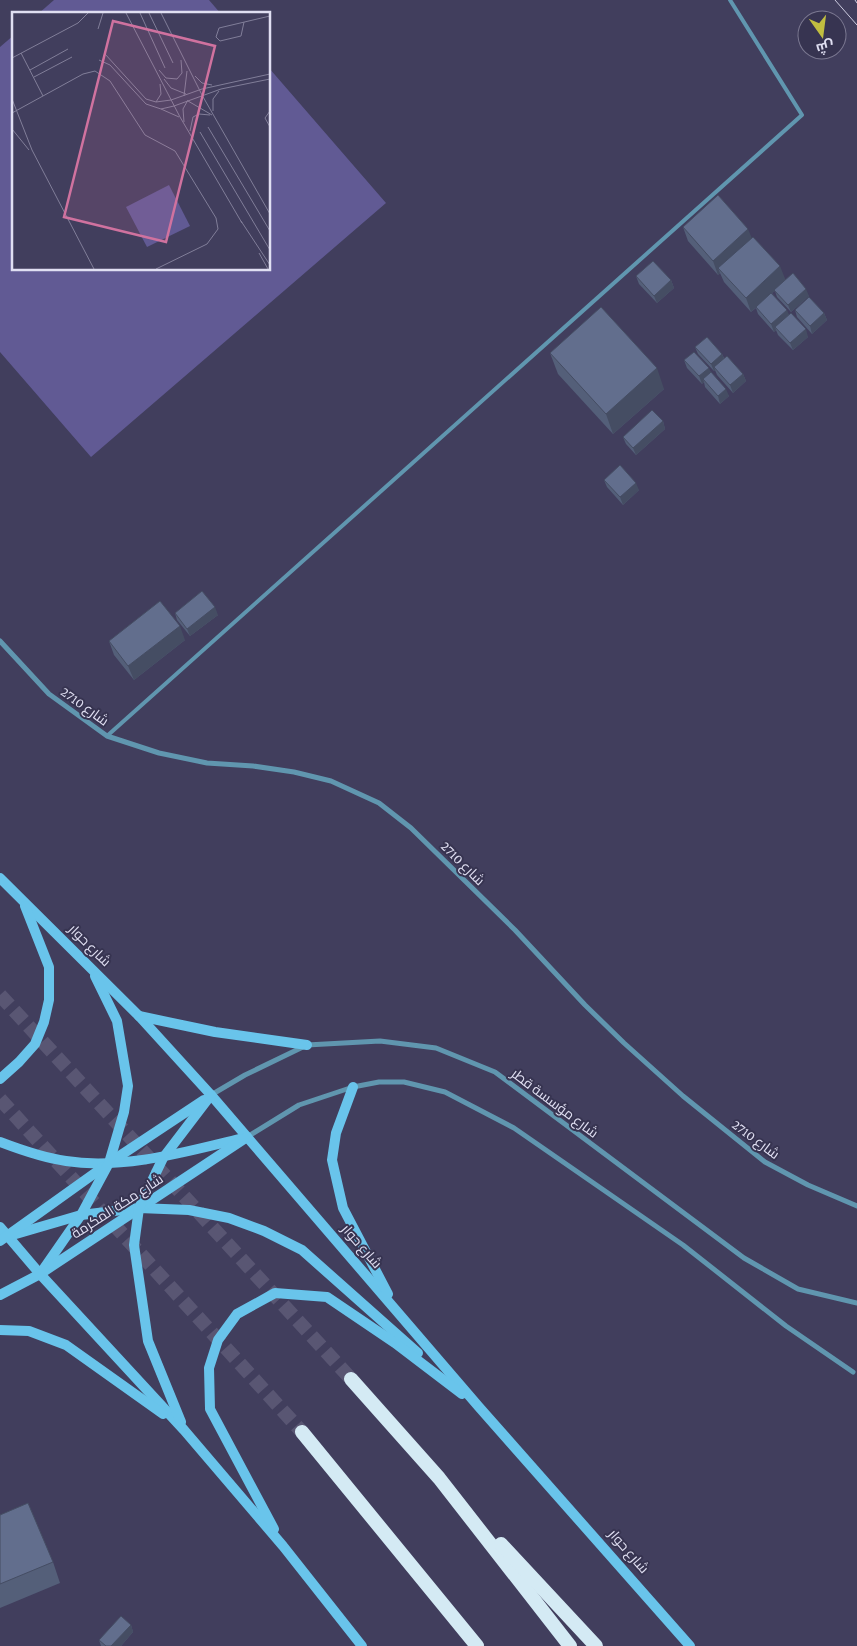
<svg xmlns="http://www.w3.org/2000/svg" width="857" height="1646" viewBox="0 0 857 1646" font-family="'Crimson Pro',Cairo,serif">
<rect width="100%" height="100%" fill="#413e5d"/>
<g fill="#615a94">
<path d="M54 0H209L221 14H38Z"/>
<path d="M14 35V269H269V68L386 203 91 457 0 352V47Z"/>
</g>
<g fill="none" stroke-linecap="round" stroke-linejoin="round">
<g stroke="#595673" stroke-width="14" stroke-dasharray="14 7" stroke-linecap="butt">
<path d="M0 995 351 1379"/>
<path d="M0 1099 302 1432"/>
</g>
<path stroke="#6096af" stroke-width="4" d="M107 736 802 115 730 0"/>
<g stroke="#6096af" stroke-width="5">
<path d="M0 641 49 694 107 736 159 753 207 763 253 766 294 772 331 781 379 803 411 828 515 930 585 1005 624 1043 683 1096 765 1162 808 1185 857 1206"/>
<path d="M211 1095 245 1075 307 1045 380 1041 436 1048 495 1072 744 1258 798 1289 857 1303"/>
<path d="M247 1137 299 1105 353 1087 379 1082H404L445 1092 514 1128 683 1245 786 1326 853 1372"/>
</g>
<g stroke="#69c4eb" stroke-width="10">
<path d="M0 878 139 1016 211 1095 479 1407 690 1646"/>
<path d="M139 1016 215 1032 307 1045"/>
<path d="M0 1079 19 1062 35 1044 44 1022 49 1000V967L25 906"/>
<path d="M353 1087 336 1133 332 1160 343 1208 388 1294"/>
<path d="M0 1142C21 1150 43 1158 66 1161 122 1170 185 1152 239 1139"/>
<path d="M0 1227 40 1274 184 1430 283 1546 362 1646"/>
<path d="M9 1236 81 1215 139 1208 189 1210 229 1218 264 1231 302 1250 418 1353"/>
<path d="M0 1241 109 1163 204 1100"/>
<path d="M40 1274 81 1215 109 1163 124 1112 128 1086 117 1021 95 976"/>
<path d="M0 1295 40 1274 247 1137"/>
<path d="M0 1330 29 1331 66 1345 163 1414"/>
<path d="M181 1422 148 1341 134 1245 139 1208 163 1158 211 1095"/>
<path d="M274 1529 210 1409 209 1368 218 1340 237 1314 275 1293 327 1297 395 1343 462 1394"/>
</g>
<g stroke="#d4eaf4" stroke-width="14">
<path d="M351 1379 439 1478 570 1646"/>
<path d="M302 1432 477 1646"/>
<path d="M501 1544 596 1646"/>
</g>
<g stroke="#cecde1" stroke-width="1">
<path d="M835 0 857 25"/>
<path d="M855 0 857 3"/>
</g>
</g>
<g fill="#545f79">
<path d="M683 227 752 238 785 280 809 296 791 312 777 297 775 291 772 293 789 315 808 337 793 350 778 335 776 330 774 332 758 314 756 308 751 312 724 282 720 273 718 275 688 241Z"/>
<path d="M636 276 671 280 674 288 657 303 639 284Z"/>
<path d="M795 310 824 313 827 320 812 334 797 317Z"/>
<path d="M695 347 722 354 724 358 743 374 746 381 733 393 717 375 715 370 714 371 698 354Z"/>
<path d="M550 353 664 389 613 434 558 374Z"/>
<path d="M684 360 711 372 729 396 720 404 705 387 704 382 702 384 687 368Z"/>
<path d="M663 421 665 429 636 455 626 444 623 437Z"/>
<path d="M604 480 639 490 623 505 607 487Z"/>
<path d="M175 613 218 615 190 636 177 620Z"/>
<path d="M185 640 134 680 114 655 109 641Z"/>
<path d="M0 1515 53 1562 60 1583 0 1608Z"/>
<path d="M131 1625 133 1632 121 1646H101L99 1640Z"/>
</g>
<g fill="#454d63">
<path d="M748 229 754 243 718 268 720 273 718 275 713 261Z"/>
<path d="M780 266 786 281 751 312 746 298Z"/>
<path d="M671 280 674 288 657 303 654 296Z"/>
<path d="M806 289 809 296 791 312 788 305Z"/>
<path d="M787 310 790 317 775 327 776 330 774 332 771 324Z"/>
<path d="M824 313 827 320 812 334 810 326Z"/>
<path d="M806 329 808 337 793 350 790 343Z"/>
<path d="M722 354 725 361 714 367 715 370 714 371 711 364Z"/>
<path d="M657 368 664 389 613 434 606 414Z"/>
<path d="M709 368 712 375 703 379 704 382 702 384 699 376Z"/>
<path d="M743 374 746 381 733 393 730 385Z"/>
<path d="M726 389 729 396 720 404 718 396Z"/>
<path d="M663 421 665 429 636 455 633 448Z"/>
<path d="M636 483 639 490 623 505 620 497Z"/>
<path d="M215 607 218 615 190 636 187 629Z"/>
<path d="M180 626 185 640 134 680 128 666Z"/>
<path d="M131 1625 133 1632 121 1646H111Z"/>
</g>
<g fill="#626e8d" stroke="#454d63">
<path d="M718 195 748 229 713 261 683 227Z"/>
<path d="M753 237 780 266 746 298 718 268Z"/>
<path d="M653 261 671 280 654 296 636 276Z"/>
<path d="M793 273 806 289 788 305 774 290Z"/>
<path d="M771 293 787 310 771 324 756 307Z"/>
<path d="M809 297 824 313 810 326 795 310Z"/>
<path d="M601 307 657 368 606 414 550 353Z"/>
<path d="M791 313 806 329 790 343 775 327Z"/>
<path d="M707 337 722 354 711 364 695 347Z"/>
<path d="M694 352 709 368 699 376 684 360Z"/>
<path d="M727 356 743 374 730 385 714 367Z"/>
<path d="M711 372 726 389 718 396 703 379Z"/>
<path d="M652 410 663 421 633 448 623 437Z"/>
<path d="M620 465 636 483 620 497 604 480Z"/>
<path d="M202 591 215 607 187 629 175 613Z"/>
<path d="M160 601 180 626 128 666 109 641Z"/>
<path d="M28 1503 53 1562 0 1584V1515Z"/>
<path d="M121 1616 131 1625 111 1646H106L99 1640Z"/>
</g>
<g text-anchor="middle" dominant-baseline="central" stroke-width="4" stroke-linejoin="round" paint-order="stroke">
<g font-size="14" fill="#e0dff2" stroke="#373451">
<text transform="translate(85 706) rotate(36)">شارع 2710</text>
<text transform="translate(463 863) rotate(45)">شارع 2710</text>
<text transform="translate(90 945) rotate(45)">شارع حوار</text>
<text transform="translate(555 1103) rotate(37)">شارع مؤسسة قطر</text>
<text transform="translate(756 1139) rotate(37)">شارع 2710</text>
<text transform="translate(117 1206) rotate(-33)">شارع مكة المكرمة</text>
<text transform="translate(362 1246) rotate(49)">شارع حوار</text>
<text transform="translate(629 1551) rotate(49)">شارع حوار</text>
</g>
</g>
<g transform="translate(12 12)">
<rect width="258" height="258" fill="#413e5d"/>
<path d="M157 173 178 214 135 235 114 195Z" fill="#615a94"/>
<path fill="none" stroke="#817e99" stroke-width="1" d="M114 1 168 105 230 211M128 1 153 56M137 1 161 51M149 1 190 83 258 202M232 10 229 24 208 29 204 25 207 16 258 4M86 17 91 1M9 41 31 84M93 42 134 87 144 90 159 88M0 46 66 11 76 1M87 48 98 53 134 92 149 97 162 94M18 58 56 37M147 58 154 66 165 67 170 61 169 48M183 64 190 71 200 73M22 65 60 45M152 67 159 76 174 82M172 84 175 59M0 87 20 138 82 257M159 88 190 77 258 62M176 89 200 103M144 90 149 82 148 72M162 94 209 77 258 67M149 97 167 105M201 99V87L207 79M258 99 253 106 258 115M0 101 71 62 83 59 98 69 133 123 163 139 204 206 206 217 195 232 144 257M172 110 171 97 176 88M196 115 258 219M0 117 17 138M178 119 181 105 187 102 198 103M188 120 258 238M229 209 258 253M247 241 256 257"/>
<path fill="#d0729f" fill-opacity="0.15" stroke="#d0729f" stroke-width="2.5" d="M101 9 203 34 154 230 52 205Z"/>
<rect width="258" height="258" fill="none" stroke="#e0dff2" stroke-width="2.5"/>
</g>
<g transform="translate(822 35) rotate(166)"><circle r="24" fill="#373451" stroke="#7b7891"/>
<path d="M0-4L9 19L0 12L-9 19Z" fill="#c1be40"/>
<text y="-8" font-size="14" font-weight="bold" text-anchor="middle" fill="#e0dff2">ش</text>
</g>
</svg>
